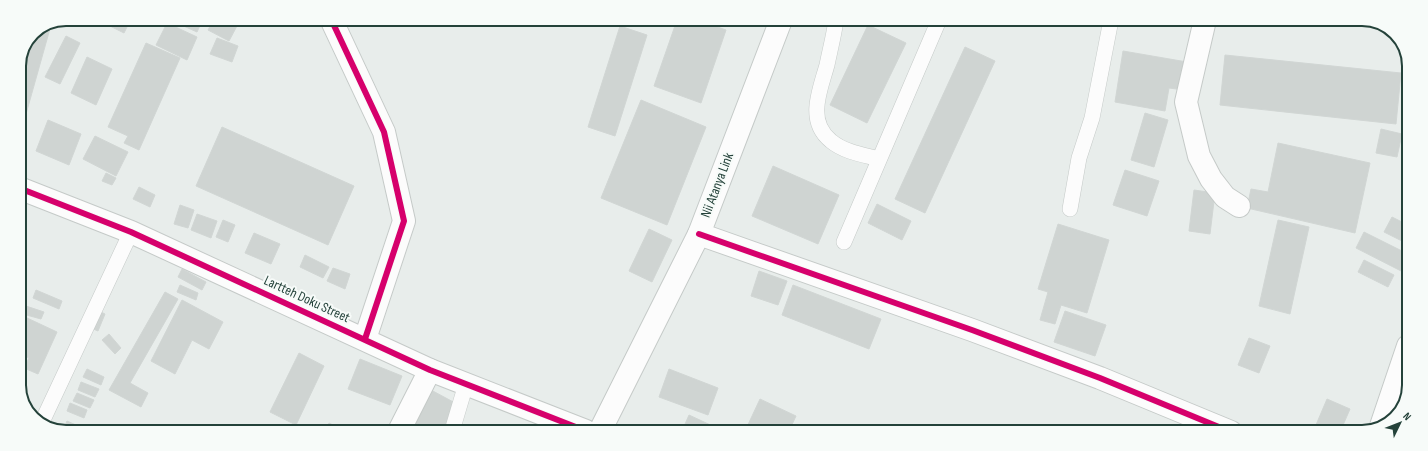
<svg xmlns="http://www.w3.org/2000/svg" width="1428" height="451" viewBox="0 0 1428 451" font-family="'Sofia Sans Condensed',sans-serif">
<rect width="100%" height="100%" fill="#e8edeb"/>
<g fill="#cfd4d2" stroke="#d1d6d4">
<path d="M87 19H105L104 23Z"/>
<path d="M111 19H131L124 33 108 25Z"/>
<path d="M168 19H203L197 32Z"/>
<path d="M214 19H229L238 24 229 41 208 30Z"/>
<path d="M677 20H698L726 30 701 103 654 86Z"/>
<path d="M167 23 197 37 187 60 156 45Z"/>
<path d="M51 25 26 114 19 112V66L33 33Z"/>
<path d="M868 25 906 43 867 123 830 105Z"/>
<path d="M620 26 647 35 615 136 588 127Z"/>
<path d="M66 36 80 43 60 84 45 77Z"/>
<path d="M217 38 238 46 232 62 210 54Z"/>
<path d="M146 43 180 58 139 150 124 143 128 136 108 127Z"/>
<path d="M965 47 995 61 925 213 895 199Z"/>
<path d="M1123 51 1187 62 1184 90 1169 88 1165 111 1115 102Z"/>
<path d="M1225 55 1401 73 1396 124 1220 105Z"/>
<path d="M87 57 112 69 96 105 71 93Z"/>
<path d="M641 100 706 127 667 225 601 198Z"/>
<path d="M1145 113 1168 120 1154 167 1131 160Z"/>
<path d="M48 120 81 134 69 165 36 151Z"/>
<path d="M222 127 354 186 328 245 196 186Z"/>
<path d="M1381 129 1402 134 1397 157 1376 153Z"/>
<path d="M95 136 128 152 116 176 83 159Z"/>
<path d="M1278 143 1370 163 1355 233 1247 208 1251 189 1268 192Z"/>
<path d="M773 166 839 195 818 244 752 216Z"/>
<path d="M1125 170 1159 181 1147 216 1113 205Z"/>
<path d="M106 173 116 178 112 185 102 181Z"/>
<path d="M139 187 155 195 150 207 133 199Z"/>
<path d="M1194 190 1215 193 1210 234 1189 231Z"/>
<path d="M877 204 911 221 902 240 868 223Z"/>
<path d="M180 205 194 210 188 228 174 224Z"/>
<path d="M197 214 217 221 211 238 191 230Z"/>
<path d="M1392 217 1408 225V244L1384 232Z"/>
<path d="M223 220 235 225 228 242 216 237Z"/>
<path d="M1278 220 1309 227 1290 314 1259 306Z"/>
<path d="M1058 224 1109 240 1087 313 1061 305 1055 324 1040 320 1048 292 1038 289Z"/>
<path d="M649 229 672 240 652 282 629 271Z"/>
<path d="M1364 232 1408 254V266L1405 273 1356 248Z"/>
<path d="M254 233 280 244 271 264 245 253Z"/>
<path d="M305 255 329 267 323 278 300 267Z"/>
<path d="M1364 260 1394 275 1388 287 1358 272Z"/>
<path d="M333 268 350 274 345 289 327 281Z"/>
<path d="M182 269 206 282 202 290 178 277Z"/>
<path d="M759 271 787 281 778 305 751 296Z"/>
<path d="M180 285 198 293 196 300 177 292Z"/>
<path d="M793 285 881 319 869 349 782 315Z"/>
<path d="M36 290 62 301 59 309 33 298Z"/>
<path d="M165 292 178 299 130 383 148 393 141 407 109 390Z"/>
<path d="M182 300 223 322 209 349 192 340 175 374 151 361Z"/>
<path d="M26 306 44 312 41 319 23 314Z"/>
<path d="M99 311 105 314 98 331 91 328Z"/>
<path d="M1065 311 1106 325 1095 356 1054 342Z"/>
<path d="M25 317 57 332 38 374 24 368 29 358 19 353V329Z"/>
<path d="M109 334 121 348 115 354 102 340Z"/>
<path d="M1249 338 1270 346 1259 373 1238 365Z"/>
<path d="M299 353 324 366 296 425 270 412Z"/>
<path d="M360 359 402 376 390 405 348 389Z"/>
<path d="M87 369 104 377 101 385 83 377Z"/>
<path d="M669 369 718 388 708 415 659 397Z"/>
<path d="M81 382 99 389 95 397 78 390Z"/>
<path d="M431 390 457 404 443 431H409Z"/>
<path d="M77 393 94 400 90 408 73 401Z"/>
<path d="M760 399 796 416 789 431H751L746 429Z"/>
<path d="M1327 399 1350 409 1340 432H1313Z"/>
<path d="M70 403 87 410 84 418 67 411Z"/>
<path d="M689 415 719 429 718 431H682Z"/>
<path d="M67 421 87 430H63Z"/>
<path d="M329 423 345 431H325Z"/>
</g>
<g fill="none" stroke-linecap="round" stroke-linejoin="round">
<g stroke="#c5cac8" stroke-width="16">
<g id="lane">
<path d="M836 20C834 35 830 50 827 65 820 90 806 121 831 141 844 152 864 155 879 159"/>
<path d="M1070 209 1079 158 1092 118 1111 20"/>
<path d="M844 242 939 20"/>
<path d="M42 422 131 232"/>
<path d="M452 431 466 384"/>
</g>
</g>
<g stroke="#c5cac8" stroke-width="24">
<g id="street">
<path d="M331 19 384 132 404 221 365 339"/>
<path d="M1205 20 1186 102 1199 156 1211 179 1225 197 1239 206"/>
<path d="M19 188 131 232 430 370 586 431"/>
<path d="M699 234 972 330 1100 378 1231 432"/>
<path d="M1381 426 1408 346"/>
<path d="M399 431 430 370"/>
<path d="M600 431 699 234 781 20"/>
</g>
</g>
<use href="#lane" stroke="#fcfcfc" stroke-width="15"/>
<use href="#street" stroke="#fcfcfc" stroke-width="22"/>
<g stroke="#f7fbf9" stroke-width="8">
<g id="cycleway">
<path d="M331 19 384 132 404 221 365 339"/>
<path d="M19 188 131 232 430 370 586 431"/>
<path d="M699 234 972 330 1100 378 1231 432"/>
</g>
</g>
<use href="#cycleway" stroke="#d6006c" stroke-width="6"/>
</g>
<g text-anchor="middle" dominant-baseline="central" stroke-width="4" stroke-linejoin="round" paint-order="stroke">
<g font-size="14" fill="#24423a" stroke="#f7fbf9">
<text transform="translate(717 185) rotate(-69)">Nii Atanya Link</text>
<text transform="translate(307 299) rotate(25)">Lartteh Doku Street</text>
</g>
</g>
<path d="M0 0H1428V451H0ZM66 26H1362A40 40 0 0 1 1402 66V385A40 40 0 0 1 1362 425H66A40 40 0 0 1 26 385V66A40 40 0 0 1 66 26Z" fill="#f7fbf9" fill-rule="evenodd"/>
<path fill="none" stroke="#24423a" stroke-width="2" d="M66 26H1362A40 40 0 0 1 1402 66V385A40 40 0 0 1 1362 425H66A40 40 0 0 1 26 385V66A40 40 0 0 1 66 26Z"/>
<g transform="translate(1400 423) rotate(47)" stroke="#f7fbf9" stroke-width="3" paint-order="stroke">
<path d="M0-3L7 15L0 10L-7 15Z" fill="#24423a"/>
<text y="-6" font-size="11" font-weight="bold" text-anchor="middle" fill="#24423a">N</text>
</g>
</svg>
